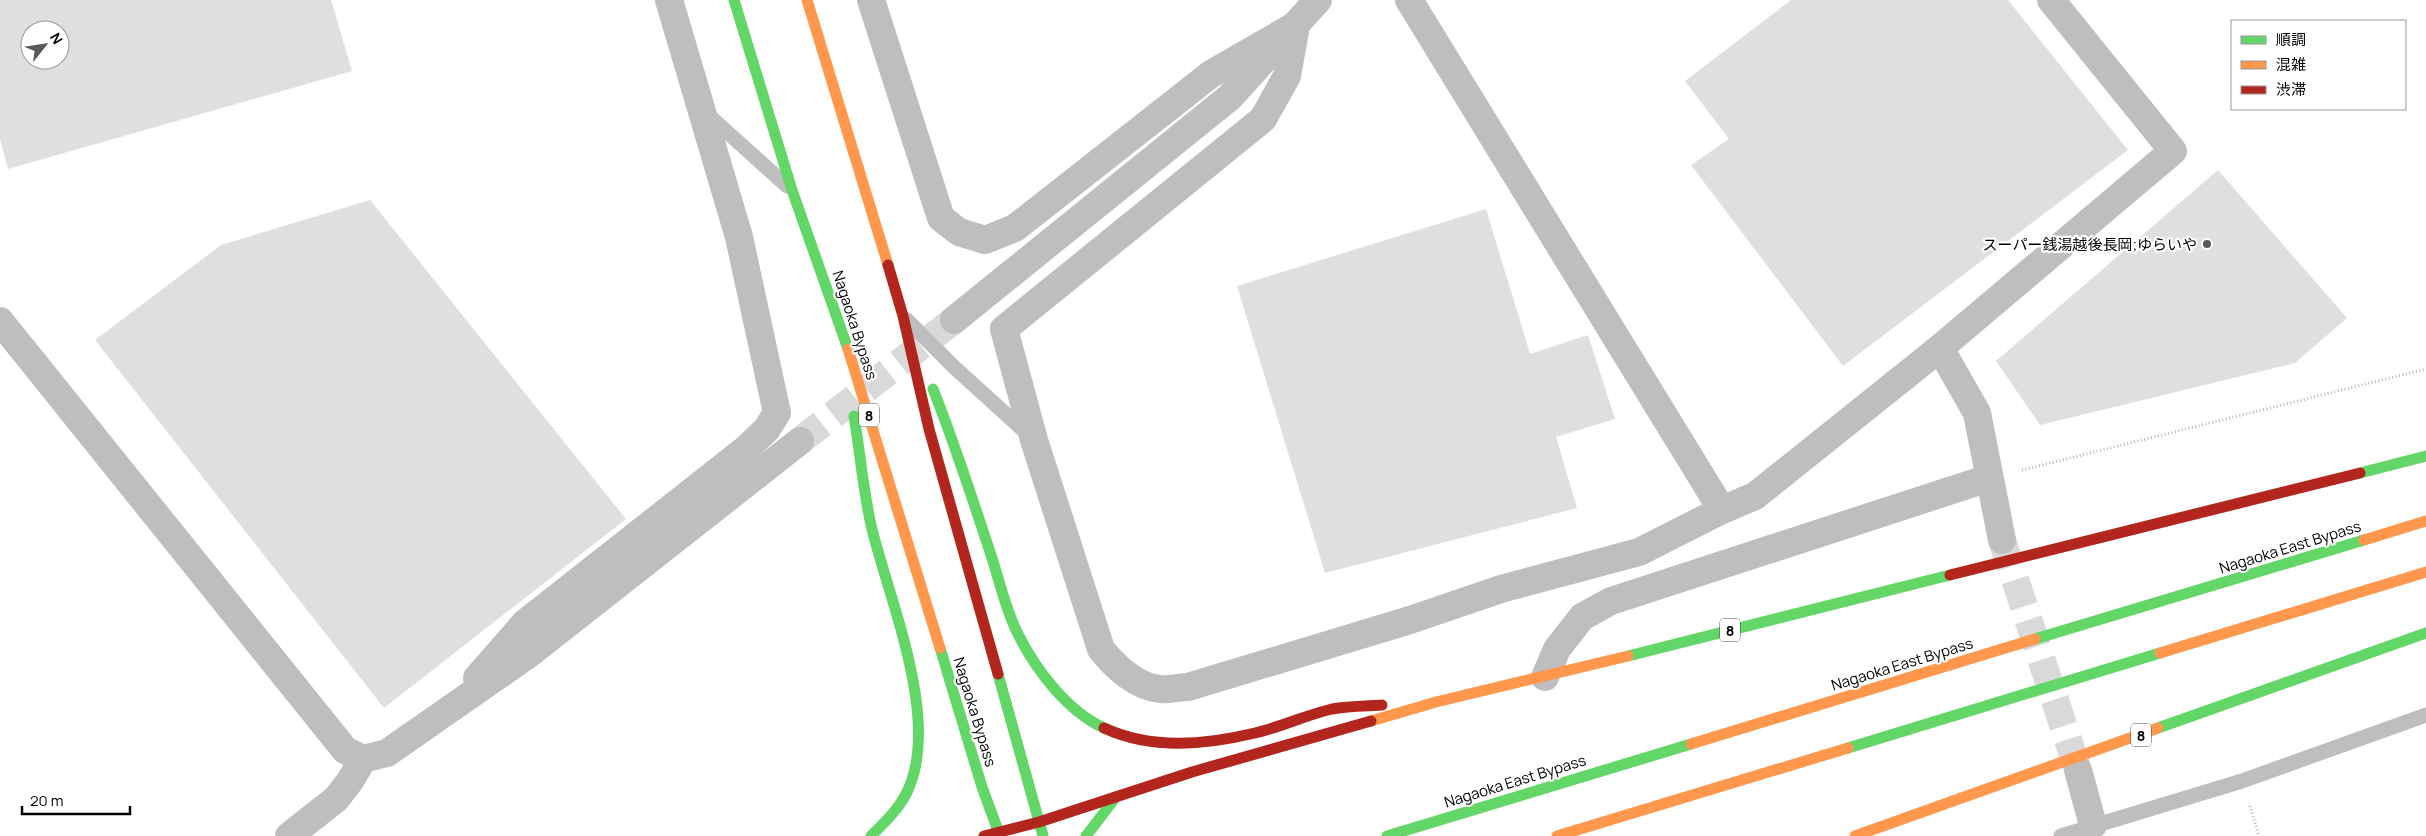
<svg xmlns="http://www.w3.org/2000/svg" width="2426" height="836" viewBox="0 0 2426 836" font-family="Manrope,'Noto Sans JP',sans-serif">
<rect width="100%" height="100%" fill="#fff"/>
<g fill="#dfdfdf" fill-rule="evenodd">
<path d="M0 0H331L352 71 8 169 0 139ZM30 30H60V60H30Z"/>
<path d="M1791 0H2008L2128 150 1843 366 1691 165 1729 139 1685 81Z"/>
<path d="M2218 170 2347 318 2295 363 2040 425 1996 361Z"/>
<path d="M370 200 626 519 384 708 95 340 221 245Z"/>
<path d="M1486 209 1530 354 1588 335 1615 419 1556 437 1577 508 1325 573 1237 286Z"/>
</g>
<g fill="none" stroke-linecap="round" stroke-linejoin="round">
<g stroke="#d9d9d9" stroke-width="28" stroke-dasharray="28 14" stroke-linecap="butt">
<path d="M800 441 954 320"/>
<path d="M2002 540 2078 770"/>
</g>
<g stroke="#b9b9b9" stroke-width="3" stroke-dasharray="1 2.5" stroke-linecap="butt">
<path d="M2022 470 2426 369"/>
<path d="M2250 806 2259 836"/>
</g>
<g stroke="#bebebe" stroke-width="15">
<path d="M706 113 787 186"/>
<path d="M907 320 954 367 1030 436"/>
<path d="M2061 836 2242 781 2426 715"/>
</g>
<g stroke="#bebebe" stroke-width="28">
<path d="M871 0 941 218 959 232 985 240 1015 228 1211 74 1296 25"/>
<path d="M1409 0 1722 510"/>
<path d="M1296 25 1287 76 1263 119 1004 329 1034 440 1101 649C1115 667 1137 687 1160 689 1169 690 1179 687 1188 687L1410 620 1501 589 1639 552 1722 510 1755 496 1940 348 2173 151 2051 0"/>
<path d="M954 320 1230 97 1318 0"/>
<path d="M0 321 345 750 363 759 387 753 529 654 800 441"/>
<path d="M1940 348 1977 413 2002 540"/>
<path d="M1545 677 1557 649 1582 617 1611 601 1989 478"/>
<path d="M477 678 525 623 746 449 766 430 777 413 739 237 669 0"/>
<path d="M2078 770 2093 825"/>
<path d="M289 836 336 799 350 781 363 759"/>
</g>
<g stroke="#63d668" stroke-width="11">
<path d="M734 0 792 190 848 349"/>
<path d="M933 389C955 444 973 501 992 558 1000 583 1006 611 1018 634 1036 670 1067 711 1104 728"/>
<path d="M854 416C860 452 863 489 871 525 888 598 942 720 907 792 899 809 884 823 871 836"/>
<path d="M2360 473 2426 456"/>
<path d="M2035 639 2364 540"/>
<path d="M940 648 982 787 1000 836"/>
<path d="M1628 656 1950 575"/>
<path d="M998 674 1043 836"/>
<path d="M2158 728 2426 633"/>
<path d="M1848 748 2160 653"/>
<path d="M1086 836 1116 797"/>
<path d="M1387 836 1691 744"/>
</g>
<g stroke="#ff974d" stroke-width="11">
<path d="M807 0 888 265"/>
<path d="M848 349 940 648"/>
<path d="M2364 540 2426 521"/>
<path d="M2160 653 2426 572"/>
<path d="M1371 721 1436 702 1628 656"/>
<path d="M1691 744 2035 639"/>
<path d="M1557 836 1848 748"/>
<path d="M1855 836 2158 728"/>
</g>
<g stroke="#b3261e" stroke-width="11">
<path d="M888 265 903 316 929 429 998 674"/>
<path d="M1950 575 2360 473"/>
<path d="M1104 728C1152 750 1205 745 1255 733 1281 727 1306 715 1332 709 1348 706 1366 706 1382 705"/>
<path d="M984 836 1039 822 1192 772 1371 721"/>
</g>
</g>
<circle fill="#595959" stroke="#fff" stroke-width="2" cx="2207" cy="244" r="5"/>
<g text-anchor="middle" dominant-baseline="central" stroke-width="4.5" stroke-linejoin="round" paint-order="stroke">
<g fill="#fff" stroke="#4c4c4c" stroke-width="1">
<rect x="859" y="403.5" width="20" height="23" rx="4"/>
<rect x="1720" y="618.5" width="20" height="23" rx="4"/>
<rect x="2131" y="723.5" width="20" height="23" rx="4"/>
</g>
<g font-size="14" font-weight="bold" fill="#000">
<text x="869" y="415">8</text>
<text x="1730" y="630">8</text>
<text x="2141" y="735">8</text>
</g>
<g font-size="15" fill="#000" stroke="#fff" text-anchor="end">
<text x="2197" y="244">スーパー銭湯越後長岡;ゆらいや</text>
</g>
<g font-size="15" fill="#000" stroke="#fff">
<text transform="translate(855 325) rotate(72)">Nagaoka Bypass</text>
<text transform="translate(2290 547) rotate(-17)">Nagaoka East Bypass</text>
<text transform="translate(1902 664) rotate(-17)">Nagaoka East Bypass</text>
<text transform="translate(975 712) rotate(73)">Nagaoka Bypass</text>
<text transform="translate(1515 781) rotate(-17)">Nagaoka East Bypass</text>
</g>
</g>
<rect x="2231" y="20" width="175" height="90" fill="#ffffff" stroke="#999999"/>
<rect x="2241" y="36" width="25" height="8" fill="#63d668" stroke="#999999"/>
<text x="2276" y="45" font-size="15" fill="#000000">順調</text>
<rect x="2241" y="61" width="25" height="8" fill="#ff974d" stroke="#999999"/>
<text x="2276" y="70" font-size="15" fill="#000000">混雑</text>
<rect x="2241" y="86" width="25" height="8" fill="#b3261e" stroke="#999999"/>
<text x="2276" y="95" font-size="15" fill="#000000">渋滞</text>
<g transform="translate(45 45) rotate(60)"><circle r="24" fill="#ffffff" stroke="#999999"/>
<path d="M0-4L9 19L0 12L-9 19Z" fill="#595959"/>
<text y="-8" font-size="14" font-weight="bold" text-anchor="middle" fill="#000000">N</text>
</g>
<path d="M22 806v8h108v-8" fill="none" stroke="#000000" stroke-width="2.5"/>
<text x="30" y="806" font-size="15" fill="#000000" stroke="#ffffff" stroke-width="4" paint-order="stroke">20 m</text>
</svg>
